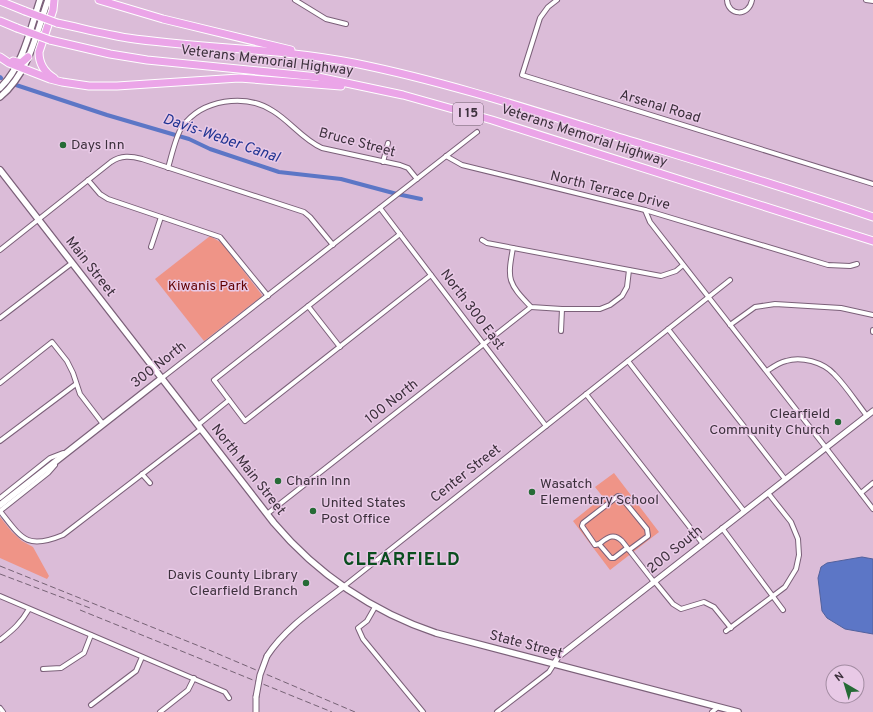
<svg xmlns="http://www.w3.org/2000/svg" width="873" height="712" viewBox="0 0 873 712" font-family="Overpass,sans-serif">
<rect width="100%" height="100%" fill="#dbbcd8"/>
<g fill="#ef9487">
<path d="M210 236 222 243 262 295 261 297 204 341 155 279Z"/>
<path d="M614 473 659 532 610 570 573 521 603 497 595 487Z"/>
<path d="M0 517 12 532 22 541 33 547 49 576 47 579 0 558Z"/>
</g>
<path fill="#5c76c6" stroke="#52619d" d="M862 557 873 559V634L845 629 827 618 822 611 818 578 821 567 827 563Z"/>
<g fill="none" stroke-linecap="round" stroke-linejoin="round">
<g stroke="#5c76c6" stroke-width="4">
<path d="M0 77 1 78"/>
<path d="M16 85 107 115 189 139 210 149 279 172 341 179 397 194 421 199"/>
</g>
<g stroke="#7b6079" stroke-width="6">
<g id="minor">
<path d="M295 0 326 19 346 24"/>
<path d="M557 0 548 7 540 18 522 75 873 184"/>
<path d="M727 0C728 16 749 17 752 0"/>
<path d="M866 0 873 1"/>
<path d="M446 156 462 165 645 210 828 265 850 266 857 264"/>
<path d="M383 162 388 143"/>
<path d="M168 168C171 158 176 135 182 127 202 99 245 93 273 111 291 122 303 140 322 148L400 165 408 168 417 179"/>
<path d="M88 180 100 194 108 199 220 237 268 296"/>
<path d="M380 208 546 426"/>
<path d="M645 210 650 222 823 444 873 509"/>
<path d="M400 234 214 380 245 421 431 275"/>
<path d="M482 240 487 243 661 276 676 271 683 265"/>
<path d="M151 247 161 217"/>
<path d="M513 248C507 280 508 283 531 307L562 309H600L610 305 622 296 627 287 629 270"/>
<path d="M0 250 111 162C121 155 131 156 142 159L304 212 310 217 333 245"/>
<path d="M308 306 340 347"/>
<path d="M0 318 72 263"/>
<path d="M730 325 755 307 775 304 841 308 873 315"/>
<path d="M668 329 785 479"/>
<path d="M873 330V332"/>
<path d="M561 331 562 309"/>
<path d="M628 361 744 511"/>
<path d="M767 371C773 367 778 363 786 361 801 356 823 362 834 374 846 386 856 402 867 416"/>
<path d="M162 378 477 132"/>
<path d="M0 383 52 342 67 361 73 373 80 394 103 424"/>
<path d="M586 394 703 544"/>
<path d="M198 425 229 400"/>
<path d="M0 441 76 384"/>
<path d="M142 474 150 483"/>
<path d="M861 493 873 483"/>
<path d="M0 498 50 458 63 453"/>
<path d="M0 511C22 539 27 550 63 535L201 429"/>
<path d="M0 511 48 473 55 465"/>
<path d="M267 514 531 307"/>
<path d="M722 528 783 610"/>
<path d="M599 544 595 545 582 526 583 523 618 496H620L647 529 648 536 629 550"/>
<path d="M627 548 614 558H611L599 544C607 538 613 532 622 541L654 582"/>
<path d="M655 582 673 604 681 609 704 602 714 607 731 628"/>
<path d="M343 587 730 280"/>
<path d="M0 596 225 692 229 698"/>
<path d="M375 607 367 621 358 628 363 639 423 712"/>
<path d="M726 631 785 587 796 569 799 555 798 539 791 522 768 493"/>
<path d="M0 640C13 630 21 623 29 609"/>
<path d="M43 669 61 668 84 653 91 635"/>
<path d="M91 705 136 671 142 657"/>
<path d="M0 708 3 712"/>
<path d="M160 712 188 690 194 678"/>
<path d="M497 712 549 672 554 664"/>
<path d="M712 712 718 707"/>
</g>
</g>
<g stroke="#7b6079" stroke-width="7">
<g id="tertiary">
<path d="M267 656C286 627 316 608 343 587"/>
<path d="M554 664 558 657 873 411"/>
<path d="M256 697V712"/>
</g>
</g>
<g stroke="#7b6079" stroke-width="8">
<g id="secondary">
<path d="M0 88C23 66 30 30 40 0"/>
<path d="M0 97C29 73 36 34 48 0"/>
<path d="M0 170 274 523C317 574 373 612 436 633L738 712"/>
<path d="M0 505 162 378"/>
</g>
</g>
<g stroke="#fff" stroke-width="9">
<g id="motorway">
<path d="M54 0 53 10 39 52C39 63 44 72 54 78"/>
<path d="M99 0 163 19 291 50"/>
<path d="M0 1 25 11"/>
<path d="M0 21 17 28"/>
<path d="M57 23C81 28 104 34 128 38 203 49 280 48 354 63 443 81 529 109 615 136 701 162 788 188 873 217"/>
<path d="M50 40 110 54 147 60 318 77 403 95 492 120 873 241"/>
<path d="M0 57 9 63 50 79 62 82 89 86H117L239 78 341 86"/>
<path d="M13 61 21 63 28 57"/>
</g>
</g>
<use href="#minor" stroke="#fff" stroke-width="4"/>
<use href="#tertiary" stroke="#fff" stroke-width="5"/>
<use href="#secondary" stroke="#fff" stroke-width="5.5"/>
<use href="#motorway" stroke="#eba5e8" stroke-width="7"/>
<g stroke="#766375" stroke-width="1" stroke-dasharray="6 3" stroke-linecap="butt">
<path d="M0 566 209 650 355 712"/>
<path d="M0 574 90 608"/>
<path d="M80 610 332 712"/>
</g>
<g stroke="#7b6079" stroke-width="7" stroke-linecap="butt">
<path id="tertiary-bridge" d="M256 697 260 675 267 656"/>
</g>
<g stroke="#fff" stroke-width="9" stroke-linecap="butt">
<g id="motorway-bridge">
<path d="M25 11 57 23"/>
<path d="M17 28 50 40"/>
</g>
</g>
<use href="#tertiary-bridge" stroke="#fff" stroke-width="5"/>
<use href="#motorway-bridge" stroke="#eba5e8" stroke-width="7"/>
</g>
<g fill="#266b36" stroke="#e8c9e6" stroke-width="1.5">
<circle cx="63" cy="145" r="4"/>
<circle cx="838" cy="422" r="4"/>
<circle cx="278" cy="481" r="4"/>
<circle cx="532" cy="492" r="4"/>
<circle cx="313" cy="511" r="4"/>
<circle cx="306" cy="583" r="4"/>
</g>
<g text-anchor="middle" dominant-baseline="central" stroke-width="3" stroke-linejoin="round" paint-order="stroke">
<rect fill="#e8c9e6" stroke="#705e6f" stroke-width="1" x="453" y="103" width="30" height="22" rx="3"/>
<g font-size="13" font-weight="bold" fill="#3c303c">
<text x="468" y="114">I 15</text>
</g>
<g font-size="14" fill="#3c303c" stroke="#e8c9e6">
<text transform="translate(267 61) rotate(7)">Veterans Memorial Highway</text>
<text transform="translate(660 107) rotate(17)">Arsenal Road</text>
<text transform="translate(584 136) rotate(18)">Veterans Memorial Highway</text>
<text transform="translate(357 143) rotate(15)">Bruce Street</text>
<text transform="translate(610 191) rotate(14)">North Terrace Drive</text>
<text transform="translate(90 267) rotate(52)">Main Street</text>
<text transform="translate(472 310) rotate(53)">North 300 East</text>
<text transform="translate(159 365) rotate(-38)">300 North</text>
<text transform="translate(392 402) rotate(-38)">100 North</text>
<text transform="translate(248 470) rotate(52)">North Main Street</text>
<text transform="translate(466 474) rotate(-38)">Center Street</text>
<text transform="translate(675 550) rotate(-39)">200 South</text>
<text transform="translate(526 645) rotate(15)">State Street</text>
</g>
<g font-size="14" fill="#3c303c" stroke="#e8c9e6" text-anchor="start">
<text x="71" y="145">Days Inn</text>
<text x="830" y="414" text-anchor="end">Clearfield<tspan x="830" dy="16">Community Church</tspan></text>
<text x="286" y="481">Charin Inn</text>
<text x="540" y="484">Wasatch<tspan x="540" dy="16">Elementary School</tspan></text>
<text x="321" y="503">United States<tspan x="321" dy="16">Post Office</tspan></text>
<text x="298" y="575" text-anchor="end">Davis County Library<tspan x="298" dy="16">Clearfield Branch</tspan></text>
</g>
<g font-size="14" fill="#610203" stroke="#e8c9e6">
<text x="208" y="286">Kiwanis Park</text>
</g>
<g font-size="15" font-style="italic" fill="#203492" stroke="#e8c9e6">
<text transform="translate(221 139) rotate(19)">Davis-Weber Canal</text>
</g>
<g font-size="18" font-weight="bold" letter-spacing="1" fill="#0a4e1f" stroke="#e8c9e6">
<text x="402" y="560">CLEARFIELD</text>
</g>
</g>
<g transform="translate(845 684) rotate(322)"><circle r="19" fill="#e8c9e6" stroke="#a38ca2"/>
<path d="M0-3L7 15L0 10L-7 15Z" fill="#266b36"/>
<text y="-6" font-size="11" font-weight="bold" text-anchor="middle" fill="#3c303c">N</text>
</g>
</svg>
